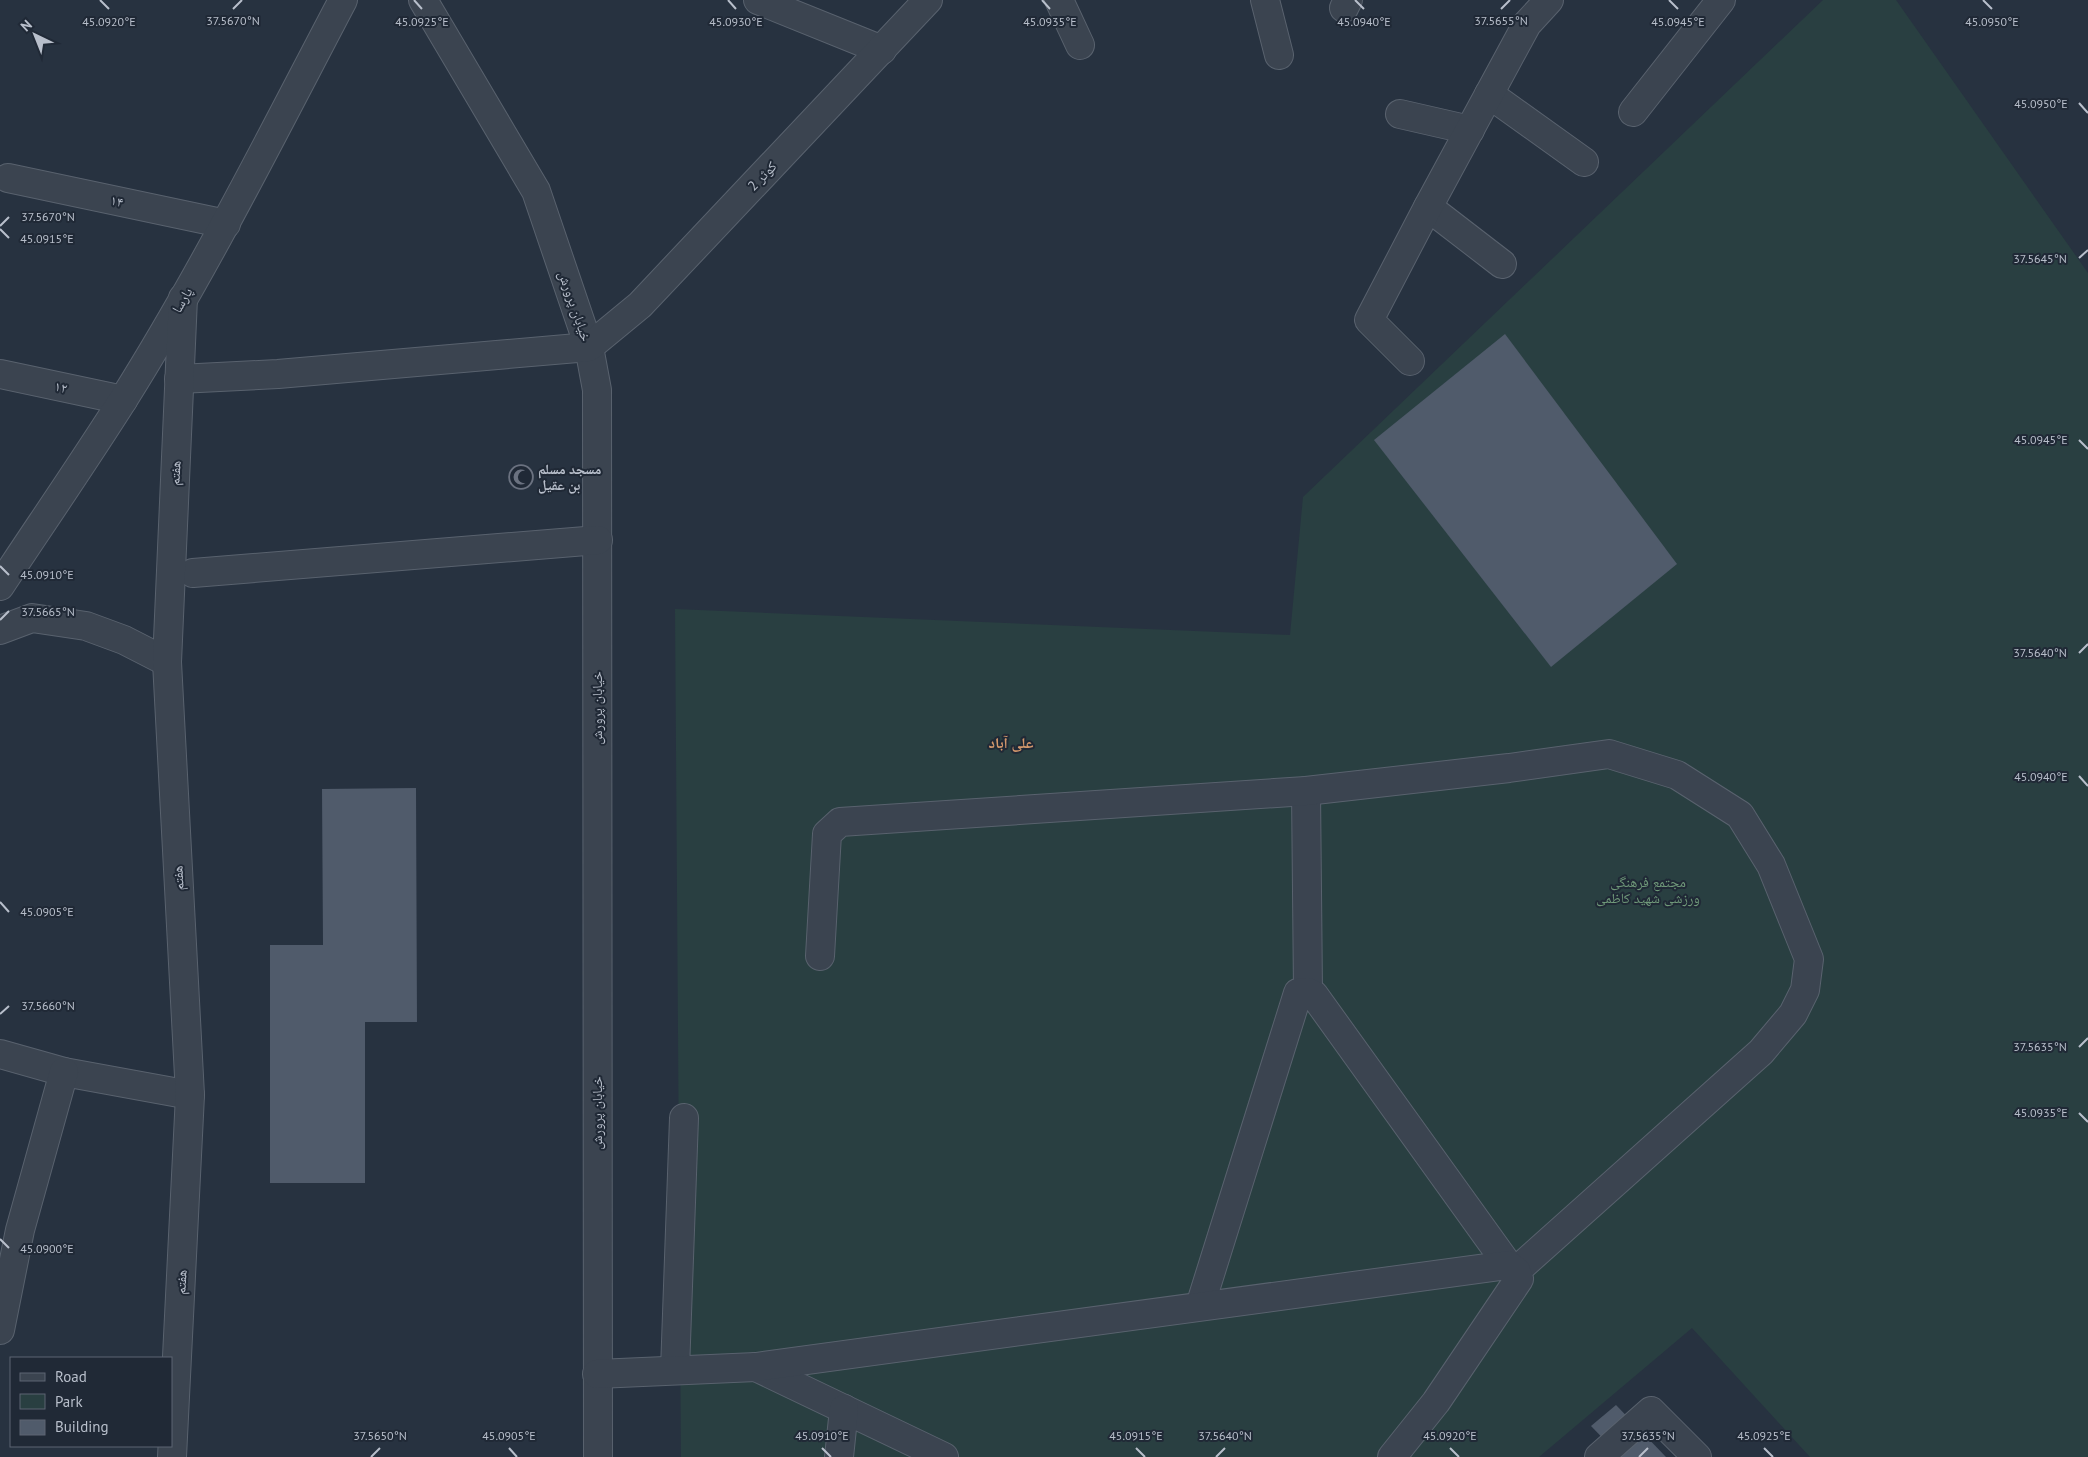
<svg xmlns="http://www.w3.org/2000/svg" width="2088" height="1457" viewBox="0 0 2088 1457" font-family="'PT Sans','Noto Naskh Arabic',sans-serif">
<rect width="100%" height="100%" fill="#273240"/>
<path fill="#293f41" d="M1823 0H1896L2088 273V1457H1810L1692 1328 1539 1457H681L675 609 1290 635 1303 497Z"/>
<g fill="#505b6b">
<path d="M1505 334 1677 564 1551 667 1374 440Z"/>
<path d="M416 788 417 1022H365V1183H270V945H323L322 789Z"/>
<path d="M1616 1405 1666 1457H1621L1591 1426Z"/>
</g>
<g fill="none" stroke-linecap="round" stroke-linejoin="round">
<g stroke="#59626e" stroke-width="30">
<g id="minor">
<path d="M423 0 536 191 589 347 597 390 598 1457"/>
<path d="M758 0 882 50"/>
<path d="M1059 0 1080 45"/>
<path d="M1265 0 1279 55"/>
<path d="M1344 8 1348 0"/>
<path d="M1489 94 1584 162"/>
<path d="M1633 112 1721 0"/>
<path d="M1400 114 1470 130"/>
<path d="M8 178 226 224"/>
<path d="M1428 207 1502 264"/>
<path d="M1410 361 1369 320 1428 207 1527 24 1549 0"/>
<path d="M0 374 123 400"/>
<path d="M179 379 278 374 589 347 640 305 928 0"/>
<path d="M193 573 598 540"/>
<path d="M0 586C41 524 83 463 123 400 204 271 272 135 343 0"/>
<path d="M0 630 32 618 86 626 124 640 167 662"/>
<path d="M1306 791 1308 992"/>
<path d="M820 956 827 834 840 822 1306 791 1509 768 1609 754 1677 775 1740 815 1771 865 1809 959 1805 990 1793 1014 1761 1052 1516 1271"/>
<path d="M0 1054 64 1072 190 1095"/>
<path d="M1200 1306 1298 993 1308 992 1314 995 1508 1265"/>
<path d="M0 1330 20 1230 64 1072"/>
<path d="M756 1367 944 1457"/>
<path d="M675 1370 684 1118"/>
<path d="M597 1374 756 1367 1508 1265 1516 1271 1519 1279 1436 1402 1392 1457"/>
<path d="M172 1457 190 1095 167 662 183 298"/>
<path d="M839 1457 844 1409"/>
<path d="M1599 1457 1651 1411 1697 1457"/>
</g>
</g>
<use href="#minor" stroke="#3b4450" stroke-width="28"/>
</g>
<path fill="none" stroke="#b8bfcb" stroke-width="2" d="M100 0 109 9M414 0 422 9M728 0 736 9M1042 0 1050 9M1355 0 1364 9M1669 0 1678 9M1983 0 1992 9M233 9 242 0M1501 9 1510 0M2079 103 2088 113M0 226 9 217M0 229 9 238M2079 258 2088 250M2079 440 2088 449M0 566 9 575M0 620 9 611M2079 653 2088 644M2079 776 2088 786M0 902 9 912M0 1014 9 1006M2079 1047 2088 1038M2079 1113 2088 1122M0 1239 9 1248M509 1448 517 1457M822 1448 831 1457M1136 1448 1145 1457M1450 1448 1459 1457M1764 1448 1773 1457M371 1457 380 1448M1216 1457 1225 1448M1639 1457 1648 1448"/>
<defs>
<g id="mosque-ring" transform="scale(1.25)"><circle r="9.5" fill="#202936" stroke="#6b7280" stroke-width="1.5"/><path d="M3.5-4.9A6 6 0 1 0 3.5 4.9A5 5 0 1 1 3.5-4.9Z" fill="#6b7280"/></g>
</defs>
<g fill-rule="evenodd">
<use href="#mosque-ring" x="521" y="477"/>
</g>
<g text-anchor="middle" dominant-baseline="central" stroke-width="4" stroke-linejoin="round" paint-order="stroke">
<g font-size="14" fill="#b8bfcb" stroke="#202936">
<text transform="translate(762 176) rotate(-46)">کوثر 2</text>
<text transform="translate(117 201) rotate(12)">۱۴</text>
<text transform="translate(182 300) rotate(-60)">پارسا</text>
<text transform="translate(575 306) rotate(71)">خیابان پرورش</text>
<text transform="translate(61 387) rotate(12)">۱۲</text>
<text transform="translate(175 473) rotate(-87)">هفتم</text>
<text transform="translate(597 708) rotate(-90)">خیابان پرورش</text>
<text transform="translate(178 878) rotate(-93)">هفتم</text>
<text transform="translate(597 1113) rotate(-90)">خیابان پرورش</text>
<text transform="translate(181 1282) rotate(-87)">هفتم</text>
</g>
<g font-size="14" font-weight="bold" fill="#b8bfcb" stroke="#202936" text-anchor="start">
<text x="538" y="469">مسجد مسلم<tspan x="538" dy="16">بن عقیل</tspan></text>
</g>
<g font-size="14" fill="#709a7a" stroke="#202936">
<text x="1648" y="882">مجتمع فرهنگی<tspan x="1648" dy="16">ورزشی شهید کاظمی</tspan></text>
</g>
<g font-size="15" font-weight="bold" fill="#d2976c" stroke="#202936">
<text x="1011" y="742">علی آباد</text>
</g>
</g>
<g font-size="12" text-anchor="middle" fill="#b8bfcb" stroke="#202936" stroke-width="4" stroke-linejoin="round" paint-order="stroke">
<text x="233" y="25">37.5670°N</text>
<text x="1501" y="25">37.5655°N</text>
<text x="109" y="26">45.0920°E</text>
<text x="422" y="26">45.0925°E</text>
<text x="736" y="26">45.0930°E</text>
<text x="1678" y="26">45.0945°E</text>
<text x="1050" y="26">45.0935°E</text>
<text x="1364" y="26">45.0940°E</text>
<text x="1992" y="26">45.0950°E</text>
<text x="2041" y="108">45.0950°E</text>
<text x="48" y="221">37.5670°N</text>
<text x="47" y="243">45.0915°E</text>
<text x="2040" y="263">37.5645°N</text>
<text x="2041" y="444">45.0945°E</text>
<text x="47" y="579">45.0910°E</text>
<text x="48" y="616">37.5665°N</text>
<text x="2040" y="657">37.5640°N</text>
<text x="2041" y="781">45.0940°E</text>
<text x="47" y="916">45.0905°E</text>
<text x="48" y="1010">37.5660°N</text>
<text x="2040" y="1051">37.5635°N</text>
<text x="2041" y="1117">45.0935°E</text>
<text x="47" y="1253">45.0900°E</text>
<text x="509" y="1440">45.0905°E</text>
<text x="822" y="1440">45.0910°E</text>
<text x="1136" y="1440">45.0915°E</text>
<text x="1450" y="1440">45.0920°E</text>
<text x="1764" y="1440">45.0925°E</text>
<text x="380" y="1440">37.5650°N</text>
<text x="1225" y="1440">37.5640°N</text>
<text x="1648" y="1440">37.5635°N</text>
</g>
<rect x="10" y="1357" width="162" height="90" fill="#202936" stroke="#5d6572"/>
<rect x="20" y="1373" width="25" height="8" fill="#3b4450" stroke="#5d6572"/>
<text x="55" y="1382" font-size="15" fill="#b8bfcb">Road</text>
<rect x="20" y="1394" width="25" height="15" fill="#293f41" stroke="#5d6572"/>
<text x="55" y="1407" font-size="15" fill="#b8bfcb">Park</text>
<rect x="20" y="1420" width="25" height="15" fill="#505b6b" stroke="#5d6572"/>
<text x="55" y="1432" font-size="15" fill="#b8bfcb">Building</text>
<g transform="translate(35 35) rotate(317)" stroke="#202936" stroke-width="4" paint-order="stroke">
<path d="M0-4L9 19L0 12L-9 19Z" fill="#b8bfcb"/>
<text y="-8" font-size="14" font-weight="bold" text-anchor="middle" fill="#b8bfcb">N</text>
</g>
</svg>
